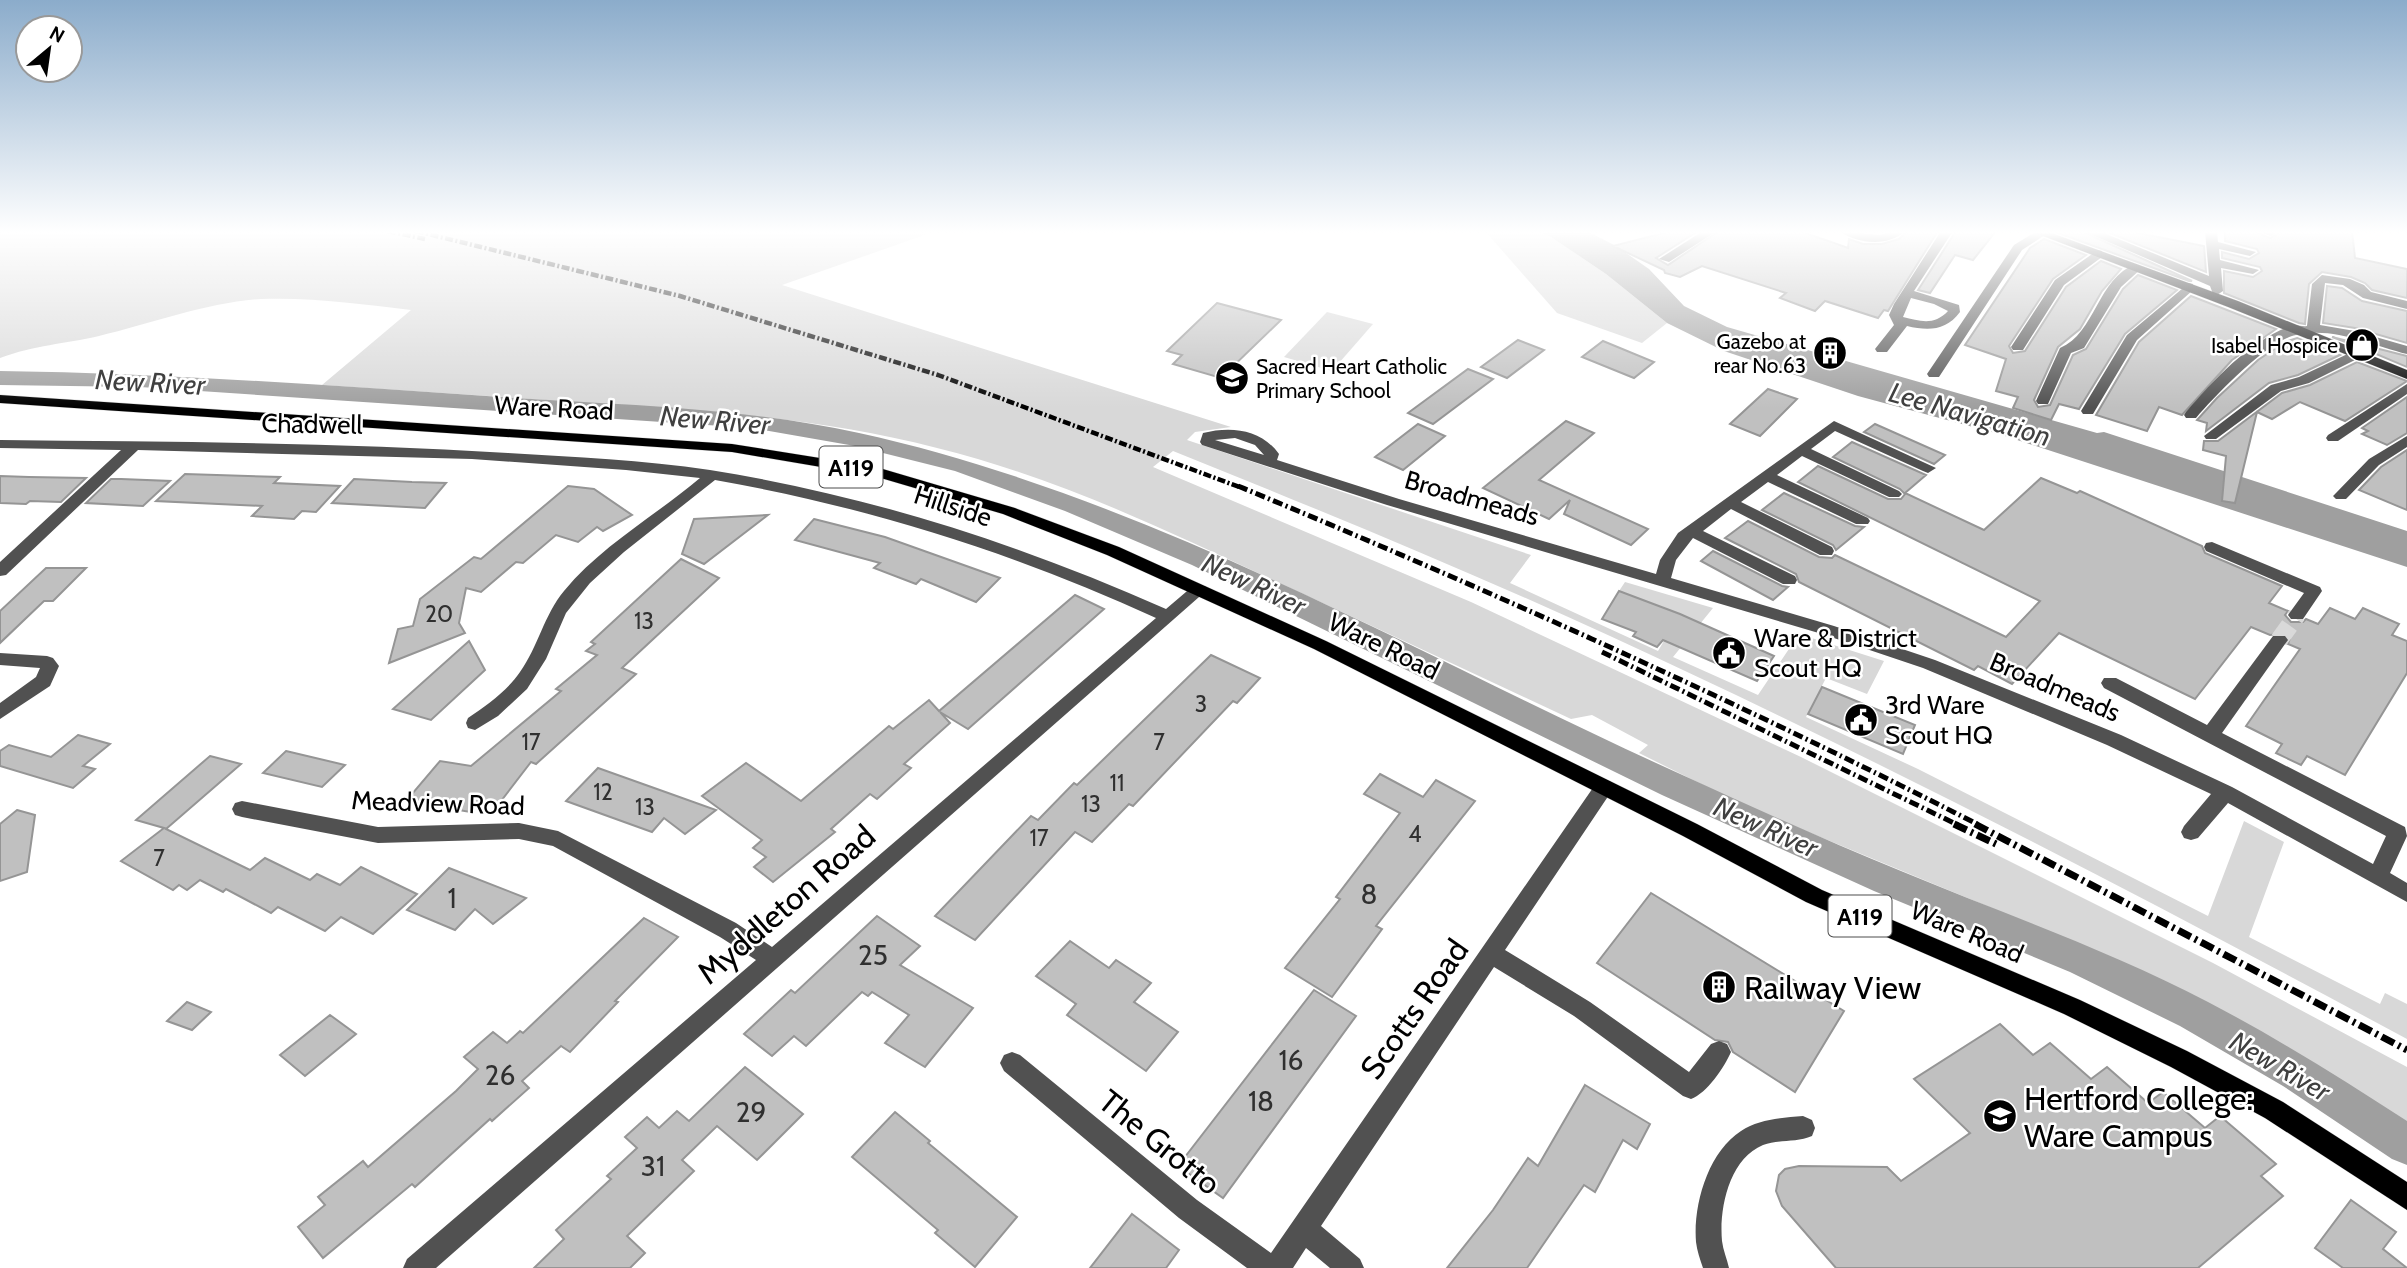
<svg xmlns="http://www.w3.org/2000/svg" width="2407" height="1268" viewBox="0 0 2407 1268" font-family="Cabin,sans-serif">
<rect width="100%" height="100%" fill="#fff"/>
<g fill="#d8d8d8">
<path d="M0 231H936L782 285 1231 427 1195 432 1187 440 1531 555 1510 583 1658 651 1680 614 1619 591 1625 582 1713 608 1673 657 1758 695 1799 634 1884 661 1867 694 1826 678 1806 717 1918 769 2208 916 2244 821 2284 842 2249 937 2380 1004 2385 993 2407 1004V1039C2145 898 1880 760 1610 636 1466 570 1320 510 1173 451L1153 467 1471 602 1801 757 2213 963 2407 1067V1126L2235 1022 2093 950 1743 805 1639 753 1648 745 1592 715 1571 719C1472 673 1373 626 1273 580 1164 529 1055 477 937 448 823 419 708 410 592 403 502 397 412 391 322 385L411 310C362 304 310 297 261 299 209 302 150 324 99 336 64 344 35 345 0 358Z"/>
<path d="M1485 231H1536L1551 237 1606 274 1667 323 1642 343 1557 313Z"/>
<path d="M1327 312 1373 324 1332 371 1284 357Z"/>
</g>
<path fill="#9f9f9f" d="M1536 231H1587L1616 246 1649 269 1684 306 1727 327 2097 433 2104 432 2407 531V567L1999 434 1858 396 1724 351 1667 323 1606 274 1551 237Z"/>
<g fill="none" stroke-linecap="round" stroke-linejoin="round">
<path fill="#9f9f9f" fill-rule="evenodd" d="M0 371C167 373 334 386 501 397 620 405 742 407 859 433 1150 497 1418 656 1689 778 1759 810 1830 842 1901 871 2004 914 2109 950 2208 1002 2277 1038 2342 1079 2407 1121V1165L2392 1159 2283 1086 2180 1026 2070 972 1874 891 1662 795 1192 565 1065 511 955 471 855 446 752 428 140 387 0 385Z"/>
</g>
<g fill="#c0c0c0" stroke="#959595" stroke-width="2">
<path d="M1672 231H1698L1656 258 1668 265 1719 231H1800L1848 248 1849 239 1863 244H1882L1899 239 1907 231H1938L1888 311 1884 310 1878 318 1825 301 1815 311 1780 298 1786 293 1702 266 1680 277 1665 273 1664 270 1613 246Z"/>
<path d="M1956 231H1996L1973 260 1955 255 1930 293 1918 290Z"/>
<path d="M2053 231H2081L2192 281H2189Z"/>
<path d="M2105 231H2128L2204 246 2206 272Z"/>
<path d="M2225 231H2253L2270 238 2278 234 2279 231H2352L2355 258 2407 269V298L2372 290 2365 283 2351 277 2322 272 2309 284 2305 324 2299 323 2224 293V271L2253 277 2262 271 2260 267 2222 258V252L2249 259 2259 253 2257 249 2225 241Z"/>
<path d="M2044 239 2086 255 2053 279 2009 346 2013 353 2025 351 2066 287 2101 261 2121 269 2102 291 2080 329 2058 347 2034 400 2038 407 2050 405 2073 355 2086 349 2123 289 2138 275 2177 290 2125 334 2079 409 2059 404 2051 420 2013 408 2018 397 1996 391 2006 359 1965 345 2030 248Z"/>
<path d="M2327 286 2342 288 2362 301 2407 311V343L2355 328 2323 323Z"/>
<path d="M2191 296 2276 329 2232 360 2182 415 2159 407 2147 431 2096 415 2139 342Z"/>
<path d="M1217 303 1281 320 1221 378 1173 364 1182 355 1167 351Z"/>
<path d="M2332 337 2407 356V367L2362 348Z"/>
<path d="M2297 338 2340 355 2298 375 2269 383 2206 431 2207 423 2197 420 2217 398 2258 360 2285 342Z"/>
<path d="M1518 340 1544 350 1507 378 1481 367Z"/>
<path d="M1603 341 1654 362 1634 378 1582 357Z"/>
<path d="M2357 362 2407 381 2345 421 2300 402 2272 419 2257 412 2235 503 2222 501 2226 456 2203 450 2204 441H2218L2282 393 2310 385Z"/>
<path d="M1468 369 1493 379 1433 424 1408 413Z"/>
<path d="M1768 389 1797 399 1760 436 1730 424Z"/>
<path d="M2407 397V433L2387 445 2362 434 2368 431 2362 428Z"/>
<path d="M1566 421 1594 433 1539 480 1648 529 1631 545 1564 514 1570 500 1549 519 1483 488Z"/>
<path d="M1418 424 1445 436 1403 470 1375 457Z"/>
<path d="M1875 424 1945 455 1934 464 1864 432Z"/>
<path d="M1852 442 1926 475 1905 493 1984 530 2041 478 2077 493 2080 491 2202 546 2205 553 2282 586 2269 603 2288 611 2285 615 2291 622H2303L2306 619 2318 624 2330 608 2355 619 2363 608 2399 624 2392 635 2407 641V673L2345 775 2307 756 2301 765 2276 753 2282 744 2246 726 2300 649 2288 644 2290 638 2285 633 2270 635 2251 627 2195 699 2059 633 2012 684 1978 666 1974 670 1799 582 1796 574 1725 538 1748 521 1819 557 1832 558 1835 555 2006 637 2040 601 1798 482 1818 466 1888 499H1901L1905 494 1900 489 1833 457Z"/>
<path d="M2407 450V510L2359 490 2381 467Z"/>
<path d="M185 474 280 477 274 483 340 486 316 512 302 511 294 519 252 516 262 506 156 501Z"/>
<path d="M0 476 29 477 86 478 61 502 30 501 26 504 0 503Z"/>
<path d="M111 479H121L170 481 143 506 86 503Z"/>
<path d="M354 479 412 482 446 483 425 508 332 503Z"/>
<path d="M568 486 594 489 632 515 603 531 597 527 578 542 556 535 523 563 516 562 481 592 466 588 459 623 465 633 389 663 398 629 413 626 420 599 474 557 481 559Z"/>
<path d="M1784 493 1855 526 1864 527 1836 550 1833 545 1762 510Z"/>
<path d="M768 515 704 564 682 554 694 519Z"/>
<path d="M814 519 885 537 1000 578 976 602 921 579 916 584 874 568 880 563 795 540Z"/>
<path d="M1713 551 1782 586 1788 587 1773 600 1701 561Z"/>
<path d="M681 559 719 578 622 668 636 674 536 764 531 762 498 805 477 802 470 812 406 801 440 761 471 766 561 691 556 689 597 655 586 651 595 644 591 642Z"/>
<path d="M46 568H86L53 601H44L0 643V611Z"/>
<path d="M1619 591 1680 614 1774 656 1757 681 1663 640 1657 647 1633 636 1636 632 1602 619Z"/>
<path d="M1075 595 1104 609 968 729 940 712 950 723 904 764 911 768 877 799 870 794 831 829 835 832 773 882 754 867 766 857 753 848 762 840 702 796 746 763 801 801 889 726 893 729 929 700 939 711Z"/>
<path d="M469 641 485 670 431 720 393 709Z"/>
<path d="M1211 655 1260 678 1237 703 1233 701 1133 806 1129 804 1092 842 1075 832 975 940 935 916 1031 816 1038 820 1074 783 1077 785Z"/>
<path d="M1822 687 1915 725 1903 754 1808 714Z"/>
<path d="M78 735 110 744 83 766 95 769 73 788 0 766V751L9 745 51 757Z"/>
<path d="M286 751 345 765 322 787 263 773Z"/>
<path d="M210 756 241 764 166 829 250 870 265 858 310 880 317 874 340 885 361 867 417 894 373 934 341 917 325 931 278 907 271 913 226 889 223 892 200 880 187 890 179 885 173 890 121 861 164 828 136 820Z"/>
<path d="M598 768 671 794 716 810 685 834 664 818 652 832 566 801Z"/>
<path d="M1380 774 1423 797 1436 780 1475 801 1376 926 1382 929 1332 997 1285 968 1340 899 1336 897 1400 813 1364 794Z"/>
<path d="M17 810 35 815 27 872 0 881V824Z"/>
<path d="M449 868 526 898 493 924 475 909 455 930 407 910Z"/>
<path d="M1651 893 1844 1011 1795 1092 1733 1052 1728 1042 1715 1040 1597 963Z"/>
<path d="M877 916 920 946 900 965 973 1008 925 1067 885 1043 909 1015 872 992 868 996 862 992 806 1046 794 1036 772 1056 744 1034 791 990 795 993Z"/>
<path d="M644 918 678 937 615 1001 618 1002 570 1052 561 1046 522 1081 529 1088 492 1121 490 1119 415 1187 412 1184 323 1258 298 1227 325 1205 318 1197 363 1161 368 1167 456 1091 478 1069 464 1057 493 1032 507 1043 520 1031 523 1033Z"/>
<path d="M1070 941 1109 968 1116 960 1151 983 1134 1002 1178 1032 1146 1071 1067 1015 1076 1004 1036 976Z"/>
<path d="M1314 990 1356 1016 1223 1198 1178 1166Z"/>
<path d="M187 1002 211 1012 192 1030 167 1021Z"/>
<path d="M330 1015 356 1034 305 1076 280 1055Z"/>
<path d="M2000 1024 2033 1055 2050 1043 2091 1079 2107 1067 2148 1103 2163 1092 2205 1128 2220 1116 2276 1164 2261 1176 2283 1196 2198 1268H1836L1782 1206 1776 1191 1779 1175 1785 1169 1799 1166 1887 1167 1901 1181 1970 1133 1914 1079Z"/>
<path d="M745 1067 803 1114 757 1160 717 1126 682 1160 694 1171 627 1236 645 1253 630 1268H534L564 1239 556 1230 611 1179 607 1176 637 1148 625 1137 647 1117 659 1128 677 1111 689 1121Z"/>
<path d="M1585 1085 1650 1124 1637 1149 1623 1140 1595 1192 1584 1185 1527 1268H1447L1493 1210 1528 1158 1538 1166Z"/>
<path d="M895 1112 930 1141 928 1143 1017 1217 975 1267 935 1233 938 1230 852 1157Z"/>
<path d="M2351 1200 2396 1232 2383 1249 2407 1268H2343L2315 1248Z"/>
<path d="M1132 1214 1179 1250 1166 1268H1090Z"/>
</g>
<g fill="none" stroke-linecap="round" stroke-linejoin="round">
<path stroke="#d9d9d9" stroke-width="18" stroke-dasharray="18 9" stroke-linecap="butt" d="M2279 640 2297 615"/>
<g stroke="#dbdbdb" stroke-width="1">
<g id="major">
<path d="M2030 231H2046L2238 301 2407 370V379L2228 307Z"/>
<path d="M0 395 732 444 876 467 1015 508 1119 547 1326 641 1697 824 1822 890 2080 1000 2187 1051 2283 1102 2407 1182V1210L2265 1118 2171 1067 2064 1014 1806 902 1683 836 1314 649 1107 555 1003 514 874 476 732 452 0 403Z"/>
</g>
</g>
<g fill="#515151" fill-rule="evenodd">
<path d="M1703 231H1717L1669 262 1659 259Z"/>
<path d="M1839 231 1880 235 1892 231H1905C1889 247 1857 244 1839 231Z"/>
<path d="M1941 231H1953L1914 291 1959 305 1960 312C1946 331 1928 331 1907 326L1887 352H1877L1875 349 1894 325 1889 315 1894 304ZM1911 298 1934 304 1948 311C1934 326 1920 321 1903 317Z"/>
<path d="M2037 231 2048 233 2022 250 1939 377H1929L1927 374 2014 245Z"/>
<path d="M2083 231H2099L2209 276 2205 231H2217L2218 242 2256 252 2250 256 2219 249 2220 260 2259 270 2253 274 2221 268 2223 291 2217 295 2213 294 2210 286Z"/>
<path d="M2256 231H2276L2277 232 2271 236Z"/>
<path d="M2098 250 2102 251V257L2064 285 2023 350H2013L2011 347 2055 280Z"/>
<path d="M2136 264 2142 268 2121 287 2084 348 2071 353 2048 404H2038L2036 401 2060 348C2096 333 2097 278 2136 264Z"/>
<path d="M2322 275 2350 279 2364 285 2371 292 2407 301V309L2363 298 2343 285 2325 283 2320 325 2355 331 2407 346V354C2372 345 2332 326 2296 335 2267 341 2215 396 2196 418H2186L2184 415 2186 412C2214 380 2250 340 2291 326 2297 324 2301 327 2307 326L2312 284Z"/>
<path d="M2189 283 2193 284V290L2137 340 2093 414H2083L2081 411 2127 335Z"/>
<path d="M2356 350 2361 351V357L2309 383 2281 391 2216 439H2206L2204 436 2271 385 2299 377Z"/>
<path d="M2407 384V394L2338 441H2328L2326 438 2328 435Z"/>
<path d="M1834 421 1936 468 1928 473 1923 471 1835 431 1811 449 1899 491 1902 494 1899 497H1889L1802 456 1777 475 1868 518 1870 521 1868 524H1856L1768 482 1741 502 1832 547 1834 551 1832 555H1820L1731 509 1703 531 1795 576 1797 580 1795 584H1783L1693 538 1676 560 1671 578 1834 626 1935 660 2121 735 2232 787 2373 864 2386 836 2104 688 2101 683 2104 678H2116L2207 725 2273 636H2285L2288 640 2285 644 2222 733 2405 827 2407 836 2390 873 2407 883V902L2228 803 2198 838 2191 840 2184 838 2181 832 2184 826 2211 794 2107 745 1923 668 1822 634 1387 505 1202 445 1200 442 1203 433C1231 426 1261 429 1279 454L1277 460 1399 499 1656 574 1660 560 1678 533ZM1235 438 1255 445 1264 455 1215 440Z"/>
<path d="M2407 436V447L2379 465 2346 499H2336L2333 496 2336 493 2369 459Z"/>
<path d="M0 440C169 442 339 442 508 453 575 457 643 460 710 470 868 495 1020 544 1166 609L1193 586H1205L1207 590 436 1268H403L407 1259 756 960 720 937 553 846 519 839 378 843 242 817 235 815 232 809 235 803 242 801 378 827 519 823 558 831 736 923 772 947 1156 618C1014 553 869 507 715 480L624 552 590 583 566 613 546 659 527 689 498 716 475 730 468 728 466 723 468 718C487 705 507 691 520 672 538 647 544 615 564 591 601 546 655 516 700 478L626 470 472 459 138 450 6 575 0 576V562L121 450 0 448Z"/>
<path d="M2212 542 2320 587 2322 591 2303 619H2291L2288 615 2304 593 2206 551 2204 547 2206 543Z"/>
<path d="M0 653 47 656 53 658 59 666 50 686 0 719V703L36 677 40 668 0 665Z"/>
<path d="M1604 779 1611 782 1614 787 1611 792 1505 950 1590 1002 1689 1072 1711 1044 1719 1041 1727 1044 1731 1052C1724 1068 1707 1093 1691 1099L1683 1096 1574 1016 1494 967 1321 1226 1360 1259 1364 1268H1330L1306 1248 1293 1268H1247L1179 1218 1004 1071 1000 1063 1004 1055 1012 1052 1020 1055 1197 1200 1271 1253 1597 782Z"/>
<path d="M1803 1116 1812 1120 1815 1128 1812 1136C1796 1143 1778 1139 1763 1145 1729 1159 1719 1209 1722 1241 1723 1250 1727 1259 1729 1268H1703C1700 1259 1697 1251 1696 1242 1693 1205 1708 1152 1741 1131 1759 1119 1781 1118 1803 1116Z"/>
</g>
<use href="#major" fill="#000" fill-rule="evenodd"/>
<g stroke="#000" stroke-width="4.5" stroke-dasharray="8 2.5 2 2.5" stroke-linecap="butt">
<path d="M388 231 425 239"/>
<path d="M416 231 680 296 938 375 1242 488"/>
</g>
<g stroke="#000" stroke-width="5" stroke-dasharray="10 3.5 2 3.5" stroke-linecap="butt">
<path d="M1238 486C1489 590 1737 701 1979 825"/>
<path d="M1602 652 1958 825"/>
</g>
<g stroke="#000" stroke-width="7" stroke-dasharray="14 4.5 2.5 4.5" stroke-linecap="butt">
<path d="M1954 824 1998 845"/>
<path d="M1975 824 2407 1050"/>
</g>
</g>
<linearGradient id="sky" x2="0" y2="1"><stop stop-color="#8baccb"/><stop offset="0.57" stop-color="#fff"/><stop offset="1" stop-color="#fff" stop-opacity="0"/></linearGradient>
<rect width="2407" height="408" fill="url(#sky)"/>
<defs>
<g id="shop-disc" transform="scale(1.75)"><circle r="9.5" fill="#000" stroke="#fff"/><path d="M-5-2.5h2.3a2.7 3.5 0 0 1 5.4 0H5L5.5 6h-11ZM-1.5-2.5h3a1.5 2.3 0 0 0-3 0Z" fill="#fff"/></g>
<g id="building-disc" transform="scale(1.75)"><circle r="9.5" fill="#000" stroke="#fff"/><path d="M-4-6H4V6H1V3H-1V6H-4ZM-2.5-4.3h1.7v1.8h-1.7ZM.8-4.3h1.7v1.8H.8ZM-2.5-1h1.7V.8h-1.7ZM.8-1h1.7V.8H.8Z" fill="#fff"/></g>
<g id="school-disc" transform="scale(1.75)"><circle r="9.5" fill="#000" stroke="#fff"/><path d="M0-5L7-2L0 1L-7-2ZM-4 1L0 2.5L4 1V4Q0 6-4 4Z" fill="#fff"/></g>
<g id="civic-disc" transform="scale(1.75)"><circle r="9.5" fill="#000" stroke="#fff"/><path d="M-.6-6.5H3V-4.5H.6V-3L4-1V1h2V6H-6V1h2V-1L-.6-3ZM-1.2 2.5V6h2.4V2.5Z" fill="#fff"/></g>
<g id="university-disc" transform="scale(1.75)"><circle r="9.5" fill="#000" stroke="#fff"/><path d="M0-5L7-2L0 1L-7-2ZM-4 1L0 2.5L4 1V4Q0 6-4 4Z" fill="#fff"/></g>
</defs>
<g fill-rule="evenodd">
<use href="#shop-disc" x="2362" y="345"/>
<use href="#building-disc" x="1830" y="353"/>
<use href="#school-disc" x="1232" y="378"/>
<use href="#civic-disc" x="1729" y="653"/>
<use href="#civic-disc" x="1861" y="720"/>
<use href="#building-disc" x="1719" y="987"/>
<use href="#university-disc" x="2000" y="1116"/>
</g>
<g text-anchor="middle" dominant-baseline="central" stroke-width="5" stroke-linejoin="round" paint-order="stroke">
<g font-size="21" fill="#000" stroke="#fff" text-anchor="end">
<text x="1806" y="341">Gazebo at<tspan x="1806" dy="24">rear No.63</tspan></text>
<text x="2338" y="345">Isabel Hospice</text>
<text x="1256" y="366" text-anchor="start">Sacred Heart Catholic<tspan x="1256" dy="24">Primary School</tspan></text>
</g>
<g font-size="23" fill="#303030">
<text x="439" y="614">20</text>
<text x="644" y="621">13</text>
<text x="1201" y="704">3</text>
<text x="531" y="742">17</text>
<text x="1159" y="742">7</text>
<text x="1117" y="783">11</text>
<text x="603" y="792">12</text>
<text x="1091" y="804">13</text>
<text x="645" y="807">13</text>
<text x="1415" y="834">4</text>
<text x="1039" y="838">17</text>
<text x="159" y="858">7</text>
</g>
<g fill="#fff" stroke="#4c4c4c" stroke-width="2">
<rect x="819.5" y="446.5" width="63" height="41" rx="5"/>
<rect x="1828.5" y="895.5" width="63" height="41" rx="5"/>
</g>
<g font-size="24" font-weight="bold" fill="#000">
<text x="851" y="467">A119</text>
<text x="1860" y="916">A119</text>
</g>
<g font-size="26" fill="#000" stroke="#fff">
<text transform="translate(554 408) rotate(3)">Ware Road</text>
<text transform="translate(312 424) rotate(1)">Chadwell</text>
<text transform="translate(1472 498) rotate(16)">Broadmeads</text>
<text transform="translate(953 506) rotate(18)">Hillside</text>
<text transform="translate(1384 646) rotate(26)">Ware Road</text>
<text transform="translate(2055 687) rotate(23)">Broadmeads</text>
<text transform="translate(438 803) rotate(2)">Meadview Road</text>
<text transform="translate(1967 932) rotate(23)">Ware Road</text>
</g>
<g font-size="26" fill="#000" stroke="#fff" text-anchor="start">
<text x="1754" y="638">Ware &amp; District<tspan x="1754" dy="30">Scout HQ</tspan></text>
<text x="1885" y="705">3rd Ware<tspan x="1885" dy="30">Scout HQ</tspan></text>
</g>
<g font-size="28" font-style="italic" fill="#404040" stroke="#fff">
<text transform="translate(150 382) rotate(3)">New River</text>
<text transform="translate(1970 414) rotate(16)">Lee Navigation</text>
<text transform="translate(715 420) rotate(5)">New River</text>
<text transform="translate(1254 584) rotate(25)">New River</text>
<text transform="translate(1766 827) rotate(24)">New River</text>
<text transform="translate(2280 1066) rotate(30)">New River</text>
</g>
<g font-size="28" fill="#303030">
<text x="1369" y="894">8</text>
<text x="452" y="898">1</text>
<text x="873" y="955">25</text>
<text x="1291" y="1060">16</text>
<text x="500" y="1075">26</text>
<text x="1261" y="1101">18</text>
<text x="751" y="1112">29</text>
<text x="653" y="1166">31</text>
</g>
<g font-size="32" fill="#000" stroke="#fff">
<text transform="translate(786 904) rotate(-41)">Myddleton Road</text>
<text transform="translate(1414 1009) rotate(-55)">Scotts Road</text>
<text transform="translate(1160 1142) rotate(39)">The Grotto</text>
</g>
<g font-size="32" fill="#000" stroke="#fff" text-anchor="start">
<text x="1744" y="987">Railway View</text>
<text x="2024" y="1098">Hertford College:<tspan x="2024" dy="37">Ware Campus</tspan></text>
</g>
</g>
<g transform="translate(49 49) rotate(29)"><circle r="33" fill="#ffffff" stroke="#999999" stroke-width="2"/>
<path d="M0-5L12 26L0 18L-12 26Z" fill="#000000"/>
<text y="-10" font-size="19" font-weight="bold" text-anchor="middle" fill="#000000">N</text>
</g>
</svg>
